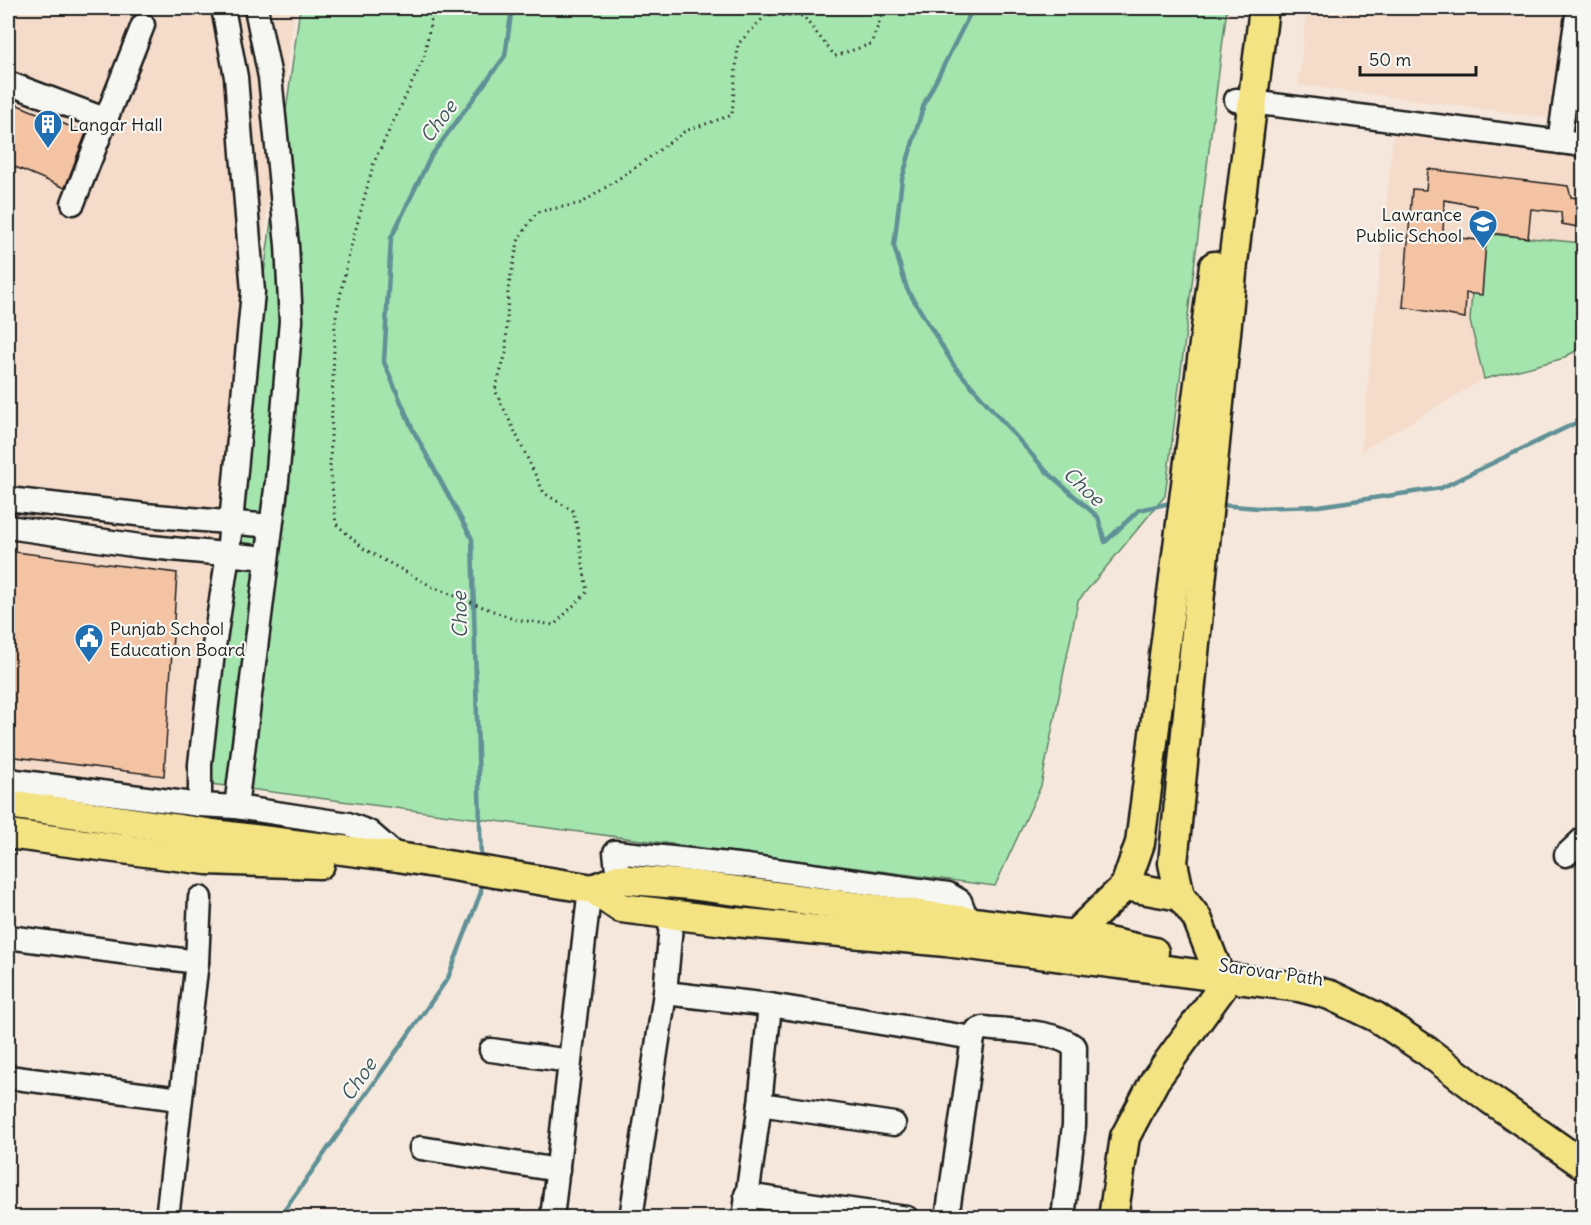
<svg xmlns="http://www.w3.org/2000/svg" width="1591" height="1225" viewBox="0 0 1591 1225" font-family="Delius,sans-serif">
<rect width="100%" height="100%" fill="#f5e7db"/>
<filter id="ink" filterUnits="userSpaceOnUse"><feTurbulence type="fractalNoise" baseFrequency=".0167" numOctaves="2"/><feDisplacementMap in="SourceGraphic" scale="12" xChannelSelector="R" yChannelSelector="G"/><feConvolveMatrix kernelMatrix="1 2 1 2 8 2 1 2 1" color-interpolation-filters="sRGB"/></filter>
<g filter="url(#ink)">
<g fill="#f5dcca">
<path d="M8 8H295L186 792 8 771Z"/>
<path d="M1307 8H1583V122L1298 85Z"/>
<path d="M1394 127 1583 152V347L1561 359 1484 379 1361 451Z"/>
</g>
<g fill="#a4e5ae" stroke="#608065" stroke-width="1.5">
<path d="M300 8H1227L1165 496 1078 601 1041 786 995 886 195 782Z"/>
<path d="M1476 233 1583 243V347L1561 359 1484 379 1470 321Z"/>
</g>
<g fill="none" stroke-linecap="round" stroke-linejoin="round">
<g stroke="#609196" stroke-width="4.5">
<path d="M973 8 924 104 902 179 894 246 907 289 955 367 1047 472 1098 517 1105 542 1139 510 1175 502"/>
<path d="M1220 505 1258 508 1319 506 1441 488 1584 419"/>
<path d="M481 861 472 539 412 428 384 362 391 238 431 156 505 56 512 8"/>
<path d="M279 1218 448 978 481 892V882"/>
</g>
</g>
<g fill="#f4c3a4" stroke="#1c1c1c" stroke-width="1.5">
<path d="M8 101 86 133 65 188 8 164Z"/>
<path d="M1428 169 1568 186 1571 197 1584 199V228L1562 224 1561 212 1531 209 1528 238 1477 231V206L1444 200 1443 236 1486 241 1482 295 1466 293 1465 318 1403 307 1412 189 1426 190Z"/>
<path d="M8 551 177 573 164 776 8 756Z"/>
</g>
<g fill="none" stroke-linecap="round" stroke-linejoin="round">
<g stroke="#1c1c1c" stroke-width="27">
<g id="minor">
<path d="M8 83 107 120"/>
<path d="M1236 100 1584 145"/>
<path d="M1559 142 1578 8"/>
<path d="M73 203 143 25"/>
<path d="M8 499 145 515 271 526"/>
<path d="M8 527 140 546 267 558"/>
<path d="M8 780 200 805 236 807 348 824 369 832 398 857"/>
<path d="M200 805V764L213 653 228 554 253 292 236 77 223 8"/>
<path d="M236 807 277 481 291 321 287 245 270 77 256 8"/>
<path d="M1566 855 1584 838"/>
<path d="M618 879 615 852 747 866 948 894 960 901 968 922"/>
<path d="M8 937 197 962"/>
<path d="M665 993 770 1005 973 1038"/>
<path d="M491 1050 570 1061"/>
<path d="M8 1077 180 1099"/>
<path d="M760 1104 894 1124"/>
<path d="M421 1148 558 1170"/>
<path d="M746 1195 907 1218"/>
<path d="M167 1218 197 962 200 898"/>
<path d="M552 1218 590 888"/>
<path d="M631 1218 665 993 672 914"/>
<path d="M744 1218 760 1104 770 1005"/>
<path d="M947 1218 973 1038 976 1031 983 1028C1010 1031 1054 1030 1075 1047L1074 1125 1063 1218"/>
</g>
</g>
<g stroke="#1c1c1c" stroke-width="33">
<g id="major">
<path d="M8 804 214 834 398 857 593 889 621 908 725 921 946 942 1299 987 1330 995 1376 1017 1427 1051 1490 1099 1584 1165"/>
<path d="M8 834 207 860 320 864"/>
<path d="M1125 886 1180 896"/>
<path d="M593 889 618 879 691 885 1074 935 1154 952"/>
<path d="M1074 935 1125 886 1140 843 1214 266"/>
<path d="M1215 964 1197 918 1180 896 1173 863 1233 263 1264 8"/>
<path d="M1113 1218 1125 1137 1155 1080 1229 978"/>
</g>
</g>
<path stroke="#1c1c1c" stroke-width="3" stroke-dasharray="1.5 4.5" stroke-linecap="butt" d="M433 8 424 58 374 162 349 254 335 321 330 466 336 524 364 549 433 587 513 619 554 625 587 592 578 531 573 511 544 493 495 390 506 353 508 289 519 238 537 212 582 203 642 163 685 131 732 115 738 44 766 15 803 16 835 56 871 44 882 16 879 8"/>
<use href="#minor" stroke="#f6f6f2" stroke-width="22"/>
<use href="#major" stroke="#f4e382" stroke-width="28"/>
</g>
</g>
<defs>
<g id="building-pin" transform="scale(1.5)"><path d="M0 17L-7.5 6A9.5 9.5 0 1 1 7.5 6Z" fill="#1f6fb2" stroke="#f6f6f2"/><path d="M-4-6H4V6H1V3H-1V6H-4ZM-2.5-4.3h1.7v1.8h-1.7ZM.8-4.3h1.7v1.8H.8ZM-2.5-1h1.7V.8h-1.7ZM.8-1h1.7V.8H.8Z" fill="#fff"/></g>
<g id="school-pin" transform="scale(1.5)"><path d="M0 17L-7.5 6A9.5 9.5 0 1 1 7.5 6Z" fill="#1f6fb2" stroke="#f6f6f2"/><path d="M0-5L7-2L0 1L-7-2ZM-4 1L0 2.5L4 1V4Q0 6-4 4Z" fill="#fff"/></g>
<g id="civic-pin" transform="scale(1.5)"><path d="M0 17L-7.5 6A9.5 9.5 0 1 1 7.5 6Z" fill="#1f6fb2" stroke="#f6f6f2"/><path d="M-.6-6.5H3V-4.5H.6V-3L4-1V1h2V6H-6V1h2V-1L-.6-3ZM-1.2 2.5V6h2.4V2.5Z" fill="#fff"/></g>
</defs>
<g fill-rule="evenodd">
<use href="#building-pin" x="48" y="124"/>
<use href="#school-pin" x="1483" y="224"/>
<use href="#civic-pin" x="89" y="638"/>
</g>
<g text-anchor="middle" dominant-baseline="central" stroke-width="4.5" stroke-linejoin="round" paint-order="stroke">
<g font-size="18" fill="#1c1c1c" stroke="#f6f6f2" text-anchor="start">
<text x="69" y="124">Langar Hall</text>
<text x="1462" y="214" text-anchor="end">Lawrance<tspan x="1462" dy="21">Public School</tspan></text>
<text x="110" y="628">Punjab School<tspan x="110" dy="21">Education Board</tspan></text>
</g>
<g font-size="18" fill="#1c1c1c" stroke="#f6f6f2">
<text transform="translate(1271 972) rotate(8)">Sarovar Path</text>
</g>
<g font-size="20" font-style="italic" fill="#3e5659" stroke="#f6f6f2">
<text transform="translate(438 121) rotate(-53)">Choe</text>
<text transform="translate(1084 486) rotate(43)">Choe</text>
<text transform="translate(459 615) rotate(-91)">Choe</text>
<text transform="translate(358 1079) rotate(-55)">Choe</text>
</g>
</g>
<rect width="1591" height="1225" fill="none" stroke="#f6f6f2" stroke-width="30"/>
<rect x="15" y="15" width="1561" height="1195" fill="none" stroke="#1c1c1c" stroke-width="2" filter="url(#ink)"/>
<path d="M1360 66v9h116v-9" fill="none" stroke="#1c1c1c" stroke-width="3"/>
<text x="1369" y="66" font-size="18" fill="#1c1c1c" stroke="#f6f6f2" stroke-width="4.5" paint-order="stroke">50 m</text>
</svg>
